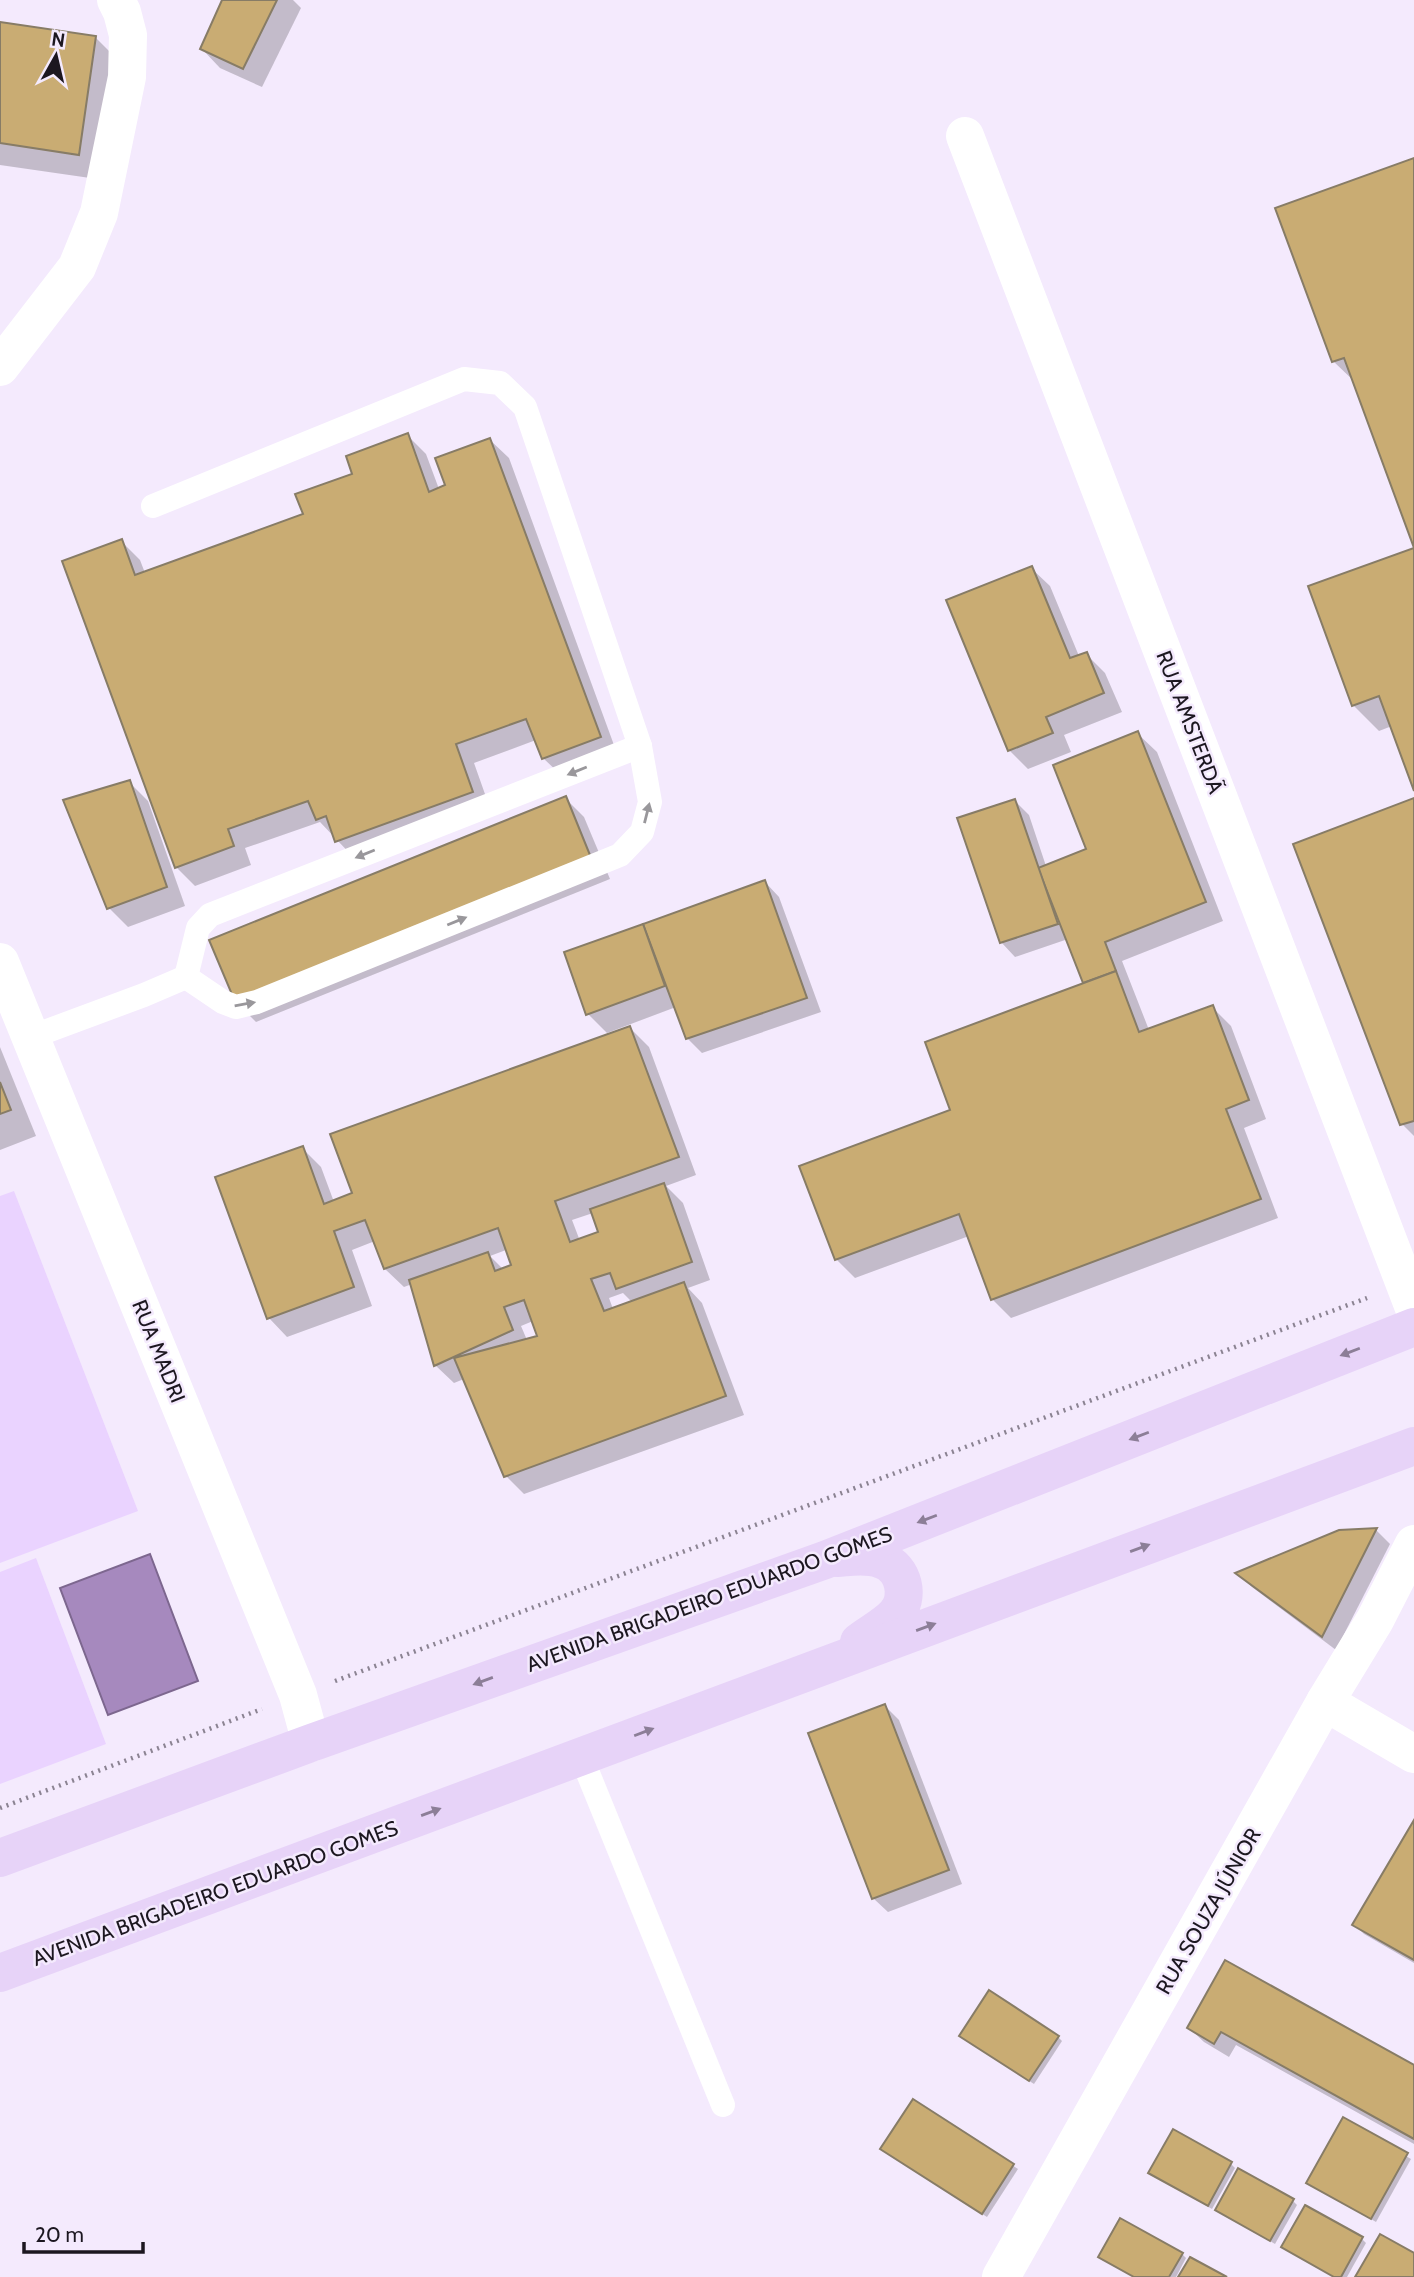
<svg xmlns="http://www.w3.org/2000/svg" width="1414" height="2277" viewBox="0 0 1414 2277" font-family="Cabin,sans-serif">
<rect width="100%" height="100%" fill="#f4eafd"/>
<g fill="#ead3ff">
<path d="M14 1191 138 1511 0 1563V1196Z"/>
<path d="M36 1558 106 1744 0 1784V1572Z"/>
</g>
<path fill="#a689be" stroke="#7d678f" stroke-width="2" d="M150 1554 198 1681 108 1715 60 1588Z"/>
<g fill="#0003" fill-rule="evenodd">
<path d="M224 0H293L301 8 262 87 220 68 202 49Z"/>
<path d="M0 24 96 38 122 64 104 180 0 165Z"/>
<path d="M1414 160V543L1356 383 1333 361Z"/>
<path d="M407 435 426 454 439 489 447 486 490 440 509 458 618 756 562 776 543 758 536 740 474 763 491 811 356 860 320 822 245 848 251 865 195 886 176 867 121 541 140 560 145 573 306 515Z"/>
<path d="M1414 550V786L1392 726 1379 731 1353 705Z"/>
<path d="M1031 568 1050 586 1079 656 1086 654 1105 673 1122 712 1064 735 1071 752 1028 769 1009 750Z"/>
<path d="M1138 734 1157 752 1223 921 1122 961 1149 1030 1212 1007 1231 1026 1266 1119 1244 1128 1278 1218 1011 1318 992 1299 969 1236 855 1278 836 1259 952 1111 1085 984 1068 939 1015 957 1001 942 1015 801 1029 815 1046 866 1089 850Z"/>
<path d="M129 782 148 801 185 906 128 927 109 908Z"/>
<path d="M565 798 584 817 610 879 256 1022 237 1003Z"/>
<path d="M1414 800V1136L1402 1124Z"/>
<path d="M765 882 779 897 821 1012 702 1053 687 1038 676 1007 607 1033 588 1014 566 953Z"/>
<path d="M630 1028 649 1047 696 1175 666 1186 683 1203 710 1280 688 1288 702 1303 744 1415 524 1494 506 1476 464 1379 454 1383 435 1365 412 1284 404 1287 385 1269 375 1241 352 1250 372 1306 287 1337 269 1318 302 1148 321 1167 334 1202 354 1194ZM593 1213 600 1233 580 1241 572 1220ZM506 1250 513 1267 504 1270 490 1256ZM623 1293 632 1302 613 1309 609 1298ZM533 1321 539 1337 527 1340 521 1326Z"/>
<path d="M0 1047 36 1136 0 1150Z"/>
<path d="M1376 1530 1390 1544 1336 1650 1252 1587 1238 1574 1340 1532Z"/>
<path d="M885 1706 899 1720 962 1884 888 1912 873 1898Z"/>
<path d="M1414 1823V1963L1364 1934 1354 1924Z"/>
<path d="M1226 1962 1414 2067V2144L1236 2045 1229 2057 1204 2042 1189 2028Z"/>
<path d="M1058 2037 1062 2041 1034 2084 965 2040Z"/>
<path d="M913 2101 1018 2169 987 2217 887 2153Z"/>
<path d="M1343 2119 1411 2159 1376 2222 1308 2182Z"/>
<path d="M1231 2164 1235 2168 1212 2209 1150 2173Z"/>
<path d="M1292 2200 1297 2205 1275 2244 1217 2210Z"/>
<path d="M1362 2239 1366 2243 1347 2277H1334L1284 2247Z"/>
<path d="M1182 2254 1186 2258 1176 2277H1133L1100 2257Z"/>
</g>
<g fill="#c9ac73" stroke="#877c66" stroke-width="2">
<path d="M222 0H277L243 69 200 49Z"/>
<path d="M0 22 96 36 79 155 0 143Z"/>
<path d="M1414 158V791L1379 696 1352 706 1308 586 1414 548 1344 358 1332 362 1275 208Z"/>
<path d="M408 433 429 492 445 485 435 458 490 438 601 737 542 759 526 719 456 744 473 792 335 842 326 816 316 820 308 801 228 829 234 846 175 868 62 561 122 539 135 575 303 514 295 494 352 474 346 456Z"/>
<path d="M1032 566 1070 658 1087 652 1104 693 1046 717 1053 733 1008 751 946 600Z"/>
<path d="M1138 731 1206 902 1105 942 1116 971 1083 983 1038 868 1086 849 1053 765Z"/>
<path d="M130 780 167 887 107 909 63 800Z"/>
<path d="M566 796 592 860 236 1004 209 940Z"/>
<path d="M1414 798V1121L1400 1125 1293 844Z"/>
<path d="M1015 799 1058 924 1000 943 957 818Z"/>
<path d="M765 880 807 998 686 1039 643 924Z"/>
<path d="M643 924 665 986 586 1015 564 952Z"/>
<path d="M1116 971 1139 1032 1213 1005 1249 1100 1226 1109 1261 1199 991 1300 959 1214 835 1260 799 1166 950 1110 925 1042Z"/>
<path d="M630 1026 679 1157 555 1201 570 1242 598 1232 590 1209 664 1183 692 1262 616 1289 610 1273 591 1279 604 1311 684 1282 726 1396 504 1477 454 1358 537 1336 524 1300 504 1307 513 1330 434 1366 409 1280 488 1252 495 1271 511 1265 498 1228 384 1269 365 1220 334 1231 354 1287 267 1319 215 1177 303 1146 324 1204 352 1193 330 1134Z"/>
<path d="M0 1082 11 1110 0 1114Z"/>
<path d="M1377 1528 1322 1637 1235 1573 1339 1530Z"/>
<path d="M885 1704 949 1870 872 1899 808 1733Z"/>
<path d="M1414 1820V1960L1352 1925Z"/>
<path d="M1225 1960 1414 2065V2139L1221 2032 1214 2044 1187 2028Z"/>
<path d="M989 1990 1059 2036 1029 2081 959 2036Z"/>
<path d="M913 2099 1014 2164 982 2214 880 2149Z"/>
<path d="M1343 2117 1408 2153 1371 2219 1306 2183Z"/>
<path d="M1173 2129 1232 2162 1208 2206 1148 2173Z"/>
<path d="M1238 2168 1294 2199 1270 2241 1215 2210Z"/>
<path d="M1305 2205 1363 2237 1341 2277H1334L1281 2247Z"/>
<path d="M1120 2218 1183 2253 1169 2277H1134L1098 2257Z"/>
<path d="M1380 2234 1414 2253V2277H1355Z"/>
<path d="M1190 2257 1227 2277H1178Z"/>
</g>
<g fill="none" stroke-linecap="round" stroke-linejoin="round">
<g stroke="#8b8392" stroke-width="4.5" stroke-dasharray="2 5" stroke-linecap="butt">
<path d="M335 1681 1367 1298"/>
<path d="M0 1808 262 1709"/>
</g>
<g stroke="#fff" stroke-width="24">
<path d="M153 506 464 379 500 383 525 407 640 746 650 802 642 832 620 855 257 1002 236 1007 223 1002 186 977"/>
<path d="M186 977 198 928 210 915 640 746"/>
<path d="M31 1037 144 995 186 977"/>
<path d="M581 1756 723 2105"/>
</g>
<g stroke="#fff" stroke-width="38">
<path d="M965 136 1414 1308"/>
<path d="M0 367 77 267 99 213 127 77 128 35 122 12 116 0"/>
<path d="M0 962 298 1695 311 1743"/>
<path d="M1325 1702 1414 1754"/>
<path d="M1001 2277 1325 1702 1375 1620 1414 1544"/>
</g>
<g stroke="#e7d3f8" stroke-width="38">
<path d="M837 1558C852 1557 868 1554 882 1560 904 1568 911 1598 895 1615 885 1626 870 1633 859 1642"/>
<path d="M0 1858 311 1743 825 1560 1414 1327"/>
<path d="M0 1973 1414 1446"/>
</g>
</g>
<defs><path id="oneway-solid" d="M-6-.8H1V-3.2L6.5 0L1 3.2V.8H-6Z" transform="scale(1.75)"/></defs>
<g fill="#99979b">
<use href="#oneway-solid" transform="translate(577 771) rotate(158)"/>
<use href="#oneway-solid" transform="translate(647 813) rotate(-76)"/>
<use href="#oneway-solid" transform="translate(365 854) rotate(158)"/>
<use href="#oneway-solid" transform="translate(457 921) rotate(-22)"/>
<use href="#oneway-solid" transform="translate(245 1004) rotate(-10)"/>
</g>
<g fill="#8c7e97">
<use href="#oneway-solid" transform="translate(1350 1352) rotate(159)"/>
<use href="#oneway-solid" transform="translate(1139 1436) rotate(159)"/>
<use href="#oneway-solid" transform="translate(927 1519) rotate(159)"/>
<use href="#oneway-solid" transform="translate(1140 1548) rotate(-20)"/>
<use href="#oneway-solid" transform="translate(926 1627) rotate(-20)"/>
<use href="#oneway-solid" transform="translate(483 1681) rotate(160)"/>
<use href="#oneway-solid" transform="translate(644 1732) rotate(-21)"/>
<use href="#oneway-solid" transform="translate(431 1812) rotate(-20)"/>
</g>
<g text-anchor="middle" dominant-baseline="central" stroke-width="5" stroke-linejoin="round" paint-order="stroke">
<g font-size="21" fill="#1c1720" stroke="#f4eafd">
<text transform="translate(1190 722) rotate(69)">RUA AMSTERDÃ</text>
<text transform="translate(159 1351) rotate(68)">RUA MADRI</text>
<text transform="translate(709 1599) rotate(-20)">AVENIDA BRIGADEIRO EDUARDO GOMES</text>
<text transform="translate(215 1893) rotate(-20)">AVENIDA BRIGADEIRO EDUARDO GOMES</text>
<text transform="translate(1208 1911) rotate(-60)">RUA SOUZA JÚNIOR</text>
</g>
</g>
<g transform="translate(56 56) rotate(8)" stroke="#f4eafd" stroke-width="5" paint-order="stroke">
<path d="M0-5L12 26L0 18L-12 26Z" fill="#1c1720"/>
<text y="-10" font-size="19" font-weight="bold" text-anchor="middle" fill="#1c1720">N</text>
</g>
<path d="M24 2242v10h119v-10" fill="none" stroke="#1c1720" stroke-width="3.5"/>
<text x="35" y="2242" font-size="21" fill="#1c1720" stroke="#f4eafd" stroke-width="5" paint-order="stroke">20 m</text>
</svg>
